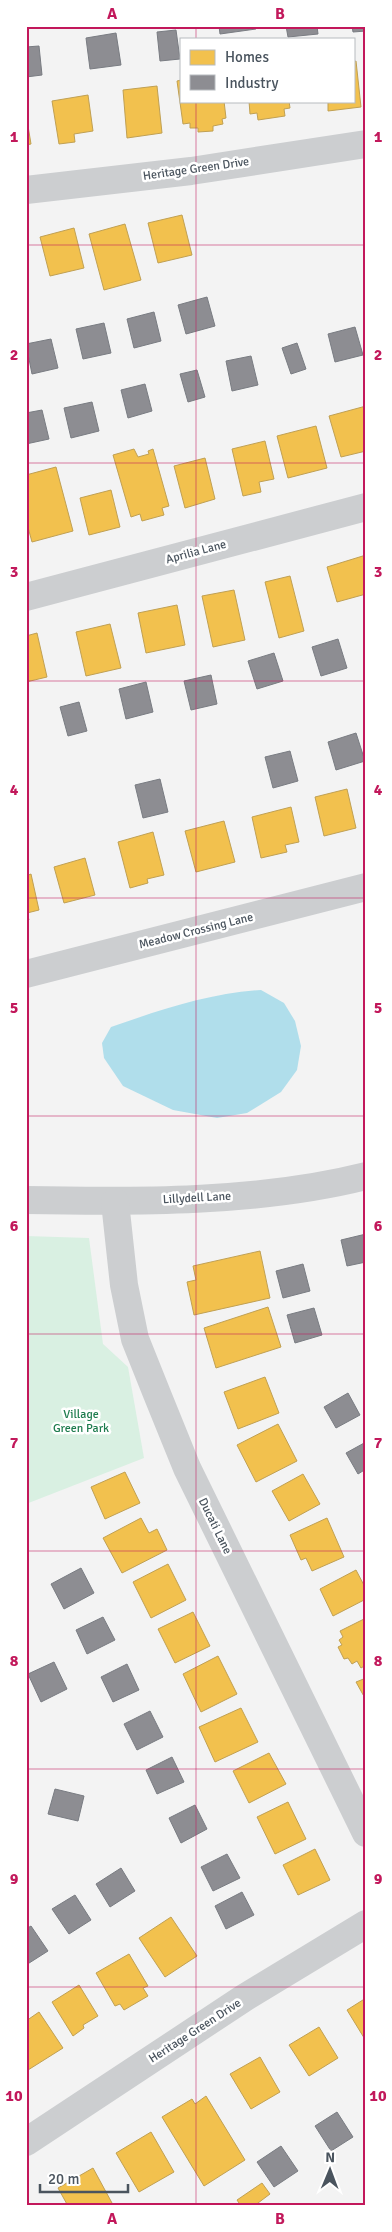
<svg xmlns="http://www.w3.org/2000/svg" width="392" height="2232" viewBox="0 0 392 2232" font-family="Signika,sans-serif">
<rect width="100%" height="100%" fill="#f3f3f3"/>
<path fill="#d9f0e2" d="M26 1236 89 1238 103 1344 128 1367 144 1458 26 1504Z"/>
<path fill="#b0deeb" d="M261 990 284 1003 295 1021 301 1046 297 1070 281 1092 247 1113 217 1118 173 1110 123 1086 104 1058 102 1043 111 1027C160 1010 210 993 261 990Z"/>
<g fill="#f2c14e" stroke="#c0a053">
<path d="M356 61 361 107 328 111V102L324 101H353V62Z"/>
<path d="M181 80V101H224L226 118 222 119 223 124 213 126V131L198 132V128H190V123L183 124 177 81Z"/>
<path d="M157 86 162 133 127 138 123 90Z"/>
<path d="M88 95 93 131 74 134 75 142 59 144 52 101Z"/>
<path d="M249 101H289L290 108 284 109 285 116 258 120 257 113 250 114Z"/>
<path d="M26 114 31 144 26 145Z"/>
<path d="M182 215 192 255 158 263 148 223Z"/>
<path d="M125 224 141 280 104 290 89 234Z"/>
<path d="M74 228 84 268 50 276 40 237Z"/>
<path d="M366 406V451L341 457 329 416Z"/>
<path d="M316 426 327 468 288 478 277 436Z"/>
<path d="M265 441 274 479 259 482 261 492 243 496 232 449Z"/>
<path d="M134 449 138 457 149 454 148 451 153 449 169 506 162 508 164 515 142 521 140 514 131 517 113 455Z"/>
<path d="M205 458 215 499 185 508 174 466Z"/>
<path d="M56 467 73 531 32 542 26 520V475Z"/>
<path d="M111 490 120 527 89 535 80 498Z"/>
<path d="M366 555V594L337 602 327 567Z"/>
<path d="M290 576 304 631 279 638 265 582Z"/>
<path d="M234 590 245 640 213 647 202 596Z"/>
<path d="M177 605 185 645 146 653 138 613Z"/>
<path d="M110 624 121 668 86 676 76 632Z"/>
<path d="M37 633 47 677 26 682V636Z"/>
<path d="M347 789 356 828 324 836 315 797Z"/>
<path d="M291 807 299 842 285 845 287 852 261 858 252 817Z"/>
<path d="M224 821 235 862 196 872 185 831Z"/>
<path d="M153 832 164 875 147 879 148 883 130 888 118 842Z"/>
<path d="M85 858 95 895 64 903 54 867Z"/>
<path d="M31 874 39 910 27 913 29 920 26 921V876Z"/>
<path d="M260 1251 270 1298 194 1315 187 1282 196 1280 193 1266Z"/>
<path d="M268 1307 281 1347 216 1368 204 1328Z"/>
<path d="M265 1377 279 1413 238 1429 224 1392Z"/>
<path d="M278 1424 297 1461 256 1482 237 1445Z"/>
<path d="M125 1472 140 1503 105 1519 91 1487Z"/>
<path d="M303 1474 320 1504 289 1521 272 1491Z"/>
<path d="M141 1518 149 1533 157 1529 167 1550 122 1573 103 1538Z"/>
<path d="M327 1518 344 1557 312 1571 306 1558 301 1560 290 1535Z"/>
<path d="M168 1564 186 1600 151 1618 133 1582Z"/>
<path d="M356 1570 366 1589V1599L333 1616 320 1589Z"/>
<path d="M193 1612 210 1646 175 1663 158 1629Z"/>
<path d="M366 1618V1665L361 1668 357 1661 352 1664 348 1658 344 1659 338 1647 342 1645 339 1640 343 1637 340 1631Z"/>
<path d="M218 1656 237 1694 201 1712 183 1674Z"/>
<path d="M366 1678V1700L356 1682Z"/>
<path d="M241 1708 258 1742 215 1762 199 1727Z"/>
<path d="M269 1753 286 1784 249 1803 233 1771Z"/>
<path d="M288 1802 306 1839 275 1854 257 1817Z"/>
<path d="M315 1849 330 1880 298 1895 283 1865Z"/>
<path d="M171 1917 197 1956 165 1977 139 1938Z"/>
<path d="M129 1954 148 1986 143 1988 148 1996 124 2010 120 2004 115 2006 96 1973Z"/>
<path d="M79 1985 98 2016 83 2025 84 2028 73 2036 52 2002Z"/>
<path d="M366 1998V2041L347 2010Z"/>
<path d="M39 2012 63 2048 28 2070 26 2021Z"/>
<path d="M319 2027 338 2058 309 2076 289 2045Z"/>
<path d="M260 2057 280 2092 251 2109 230 2074Z"/>
<path d="M206 2096 245 2160 204 2186 162 2117 192 2099 195 2104Z"/>
<path d="M151 2132 174 2172 139 2192 116 2153Z"/>
<path d="M93 2168 112 2203 107 2206H68L58 2188Z"/>
<path d="M262 2183 270 2194 254 2206H241L237 2200Z"/>
</g>
<g fill="#8d8d92" stroke="#797c82">
<path d="M219 26H256V29L220 34Z"/>
<path d="M286 26H317L318 34 288 37Z"/>
<path d="M352 26H366V31L353 32Z"/>
<path d="M176 30 180 59 160 61 157 32Z"/>
<path d="M116 33 121 65 90 69 86 38Z"/>
<path d="M39 46 42 75 26 77V47Z"/>
<path d="M207 297 215 326 186 334 178 305Z"/>
<path d="M154 312 161 341 134 348 127 319Z"/>
<path d="M104 323 111 353 83 359 76 329Z"/>
<path d="M355 327 363 355 335 362 328 334Z"/>
<path d="M51 339 58 368 32 374 26 344Z"/>
<path d="M297 343 306 369 291 374 282 348Z"/>
<path d="M251 356 258 385 232 391 226 361Z"/>
<path d="M197 370 205 397 188 402 180 374Z"/>
<path d="M145 384 152 411 128 418 121 390Z"/>
<path d="M92 402 99 431 71 438 64 408Z"/>
<path d="M42 410 49 439 26 444V413Z"/>
<path d="M338 639 347 668 321 676 312 647Z"/>
<path d="M274 653 283 681 257 689 248 661Z"/>
<path d="M211 675 217 704 191 710 184 681Z"/>
<path d="M146 682 153 712 126 719 119 689Z"/>
<path d="M79 702 87 731 68 736 60 707Z"/>
<path d="M356 733 365 761 336 770 328 742Z"/>
<path d="M290 751 298 781 273 788 265 757Z"/>
<path d="M160 779 168 812 143 818 135 785Z"/>
<path d="M366 1234V1262L347 1266 341 1240Z"/>
<path d="M303 1264 310 1291 283 1298 276 1271Z"/>
<path d="M314 1308 322 1335 295 1343 287 1315Z"/>
<path d="M348 1393 360 1415 336 1428 324 1407Z"/>
<path d="M366 1442V1469L358 1474 346 1453Z"/>
<path d="M81 1568 94 1593 64 1609 51 1584Z"/>
<path d="M103 1617 115 1640 87 1654 76 1630Z"/>
<path d="M54 1662 67 1689 41 1702 28 1674Z"/>
<path d="M127 1664 139 1690 113 1702 101 1677Z"/>
<path d="M150 1711 163 1737 137 1750 124 1724Z"/>
<path d="M172 1757 184 1782 157 1794 146 1770Z"/>
<path d="M55 1789 84 1796 78 1821 48 1814Z"/>
<path d="M195 1805 207 1829 181 1843 169 1818Z"/>
<path d="M227 1854 240 1878 213 1891 201 1867Z"/>
<path d="M121 1868 135 1891 110 1907 96 1884Z"/>
<path d="M242 1892 254 1915 226 1929 215 1906Z"/>
<path d="M75 1895 91 1920 69 1934 52 1909Z"/>
<path d="M31 1926 48 1951 26 1965V1929Z"/>
<path d="M337 2112 353 2137 331 2151 315 2126Z"/>
<path d="M281 2146 298 2171 274 2187 257 2162Z"/>
</g>
<g fill="none" stroke-linecap="round" stroke-linejoin="round">
<g stroke="#ccced0" stroke-width="28">
<path d="M26 190 191 171 366 144"/>
<path d="M26 597 366 507"/>
<path d="M26 974 366 887"/>
<path d="M26 1200C136 1202 259 1203 366 1176"/>
<path d="M115 1202 124 1285 135 1339 157 1394 187 1468 366 1833"/>
<path d="M26 2142 244 1998 366 1924"/>
</g>
</g>
<path fill="none" stroke="#c2185b" stroke-width="1" stroke-opacity="0.55" d="M196 26V39M196 101V2206M26 245H366M26 463H366M26 681H366M26 898H366M26 1116H366M26 1334H366M26 1551H366M26 1769H366M26 1987H366"/>
<g text-anchor="middle" dominant-baseline="central" stroke-width="5" stroke-linejoin="round" paint-order="stroke">
<g font-size="12" fill="#4a545e" stroke="#fff">
<text transform="translate(196 169) rotate(-8)">Heritage Green Drive</text>
<text transform="translate(196 552) rotate(-15)">Aprilia Lane</text>
<text transform="translate(196 931) rotate(-14)">Meadow Crossing Lane</text>
<text transform="translate(197 1198) rotate(-3)">Lillydell Lane</text>
<text transform="translate(215 1526) rotate(64)">Ducati Lane</text>
<text transform="translate(195 2031) rotate(-33)">Heritage Green Drive</text>
</g>
<g font-size="12" fill="#1e7c4e" stroke="#fff">
<text x="81" y="1414">Village<tspan x="81" dy="14">Green Park</tspan></text>
</g>
</g>
<rect width="392" height="2232" fill="none" stroke="#ffffff" stroke-width="55"/>
<rect x="180" y="38" width="175" height="65" fill="#ffffff" stroke="#b7bbbf"/>
<rect x="190" y="50" width="25" height="15" fill="#f2c14e" stroke="#b7bbbf"/>
<text x="225" y="62" font-size="15" fill="#4a545e">Homes</text>
<rect x="190" y="75" width="25" height="15" fill="#8d8d92" stroke="#b7bbbf"/>
<text x="225" y="88" font-size="15" fill="#4a545e">Industry</text>
<g transform="translate(330 2170) rotate(1)" stroke="#ffffff" stroke-width="4" paint-order="stroke">
<path d="M0-4L9 19L0 12L-9 19Z" fill="#4a545e"/>
<text y="-8" font-size="14" font-weight="bold" text-anchor="middle" fill="#4a545e">N</text>
</g>
<path d="M40 2184v8h88v-8" fill="none" stroke="#4a545e" stroke-width="2.5"/>
<text x="48" y="2184" font-size="15" fill="#4a545e" stroke="#ffffff" stroke-width="4" paint-order="stroke">20 m</text>
<rect x="28" y="28" width="336" height="2176" fill="none" stroke="#c2185b" stroke-width="2"/>
<g font-size="16" text-anchor="middle" font-weight="bold" fill="#c2185b">
<text x="112" y="19">A</text>
<text x="280" y="19">B</text>
<text x="14" y="142">1</text>
<text x="378" y="142">1</text>
<text x="14" y="360">2</text>
<text x="378" y="360">2</text>
<text x="14" y="577">3</text>
<text x="378" y="577">3</text>
<text x="14" y="795">4</text>
<text x="378" y="795">4</text>
<text x="14" y="1013">5</text>
<text x="378" y="1013">5</text>
<text x="14" y="1231">6</text>
<text x="378" y="1231">6</text>
<text x="14" y="1448">7</text>
<text x="378" y="1448">7</text>
<text x="14" y="1666">8</text>
<text x="378" y="1666">8</text>
<text x="14" y="1884">9</text>
<text x="378" y="1884">9</text>
<text x="14" y="2101">10</text>
<text x="378" y="2101">10</text>
<text x="112" y="2224">A</text>
<text x="280" y="2224">B</text>
</g>
</svg>
